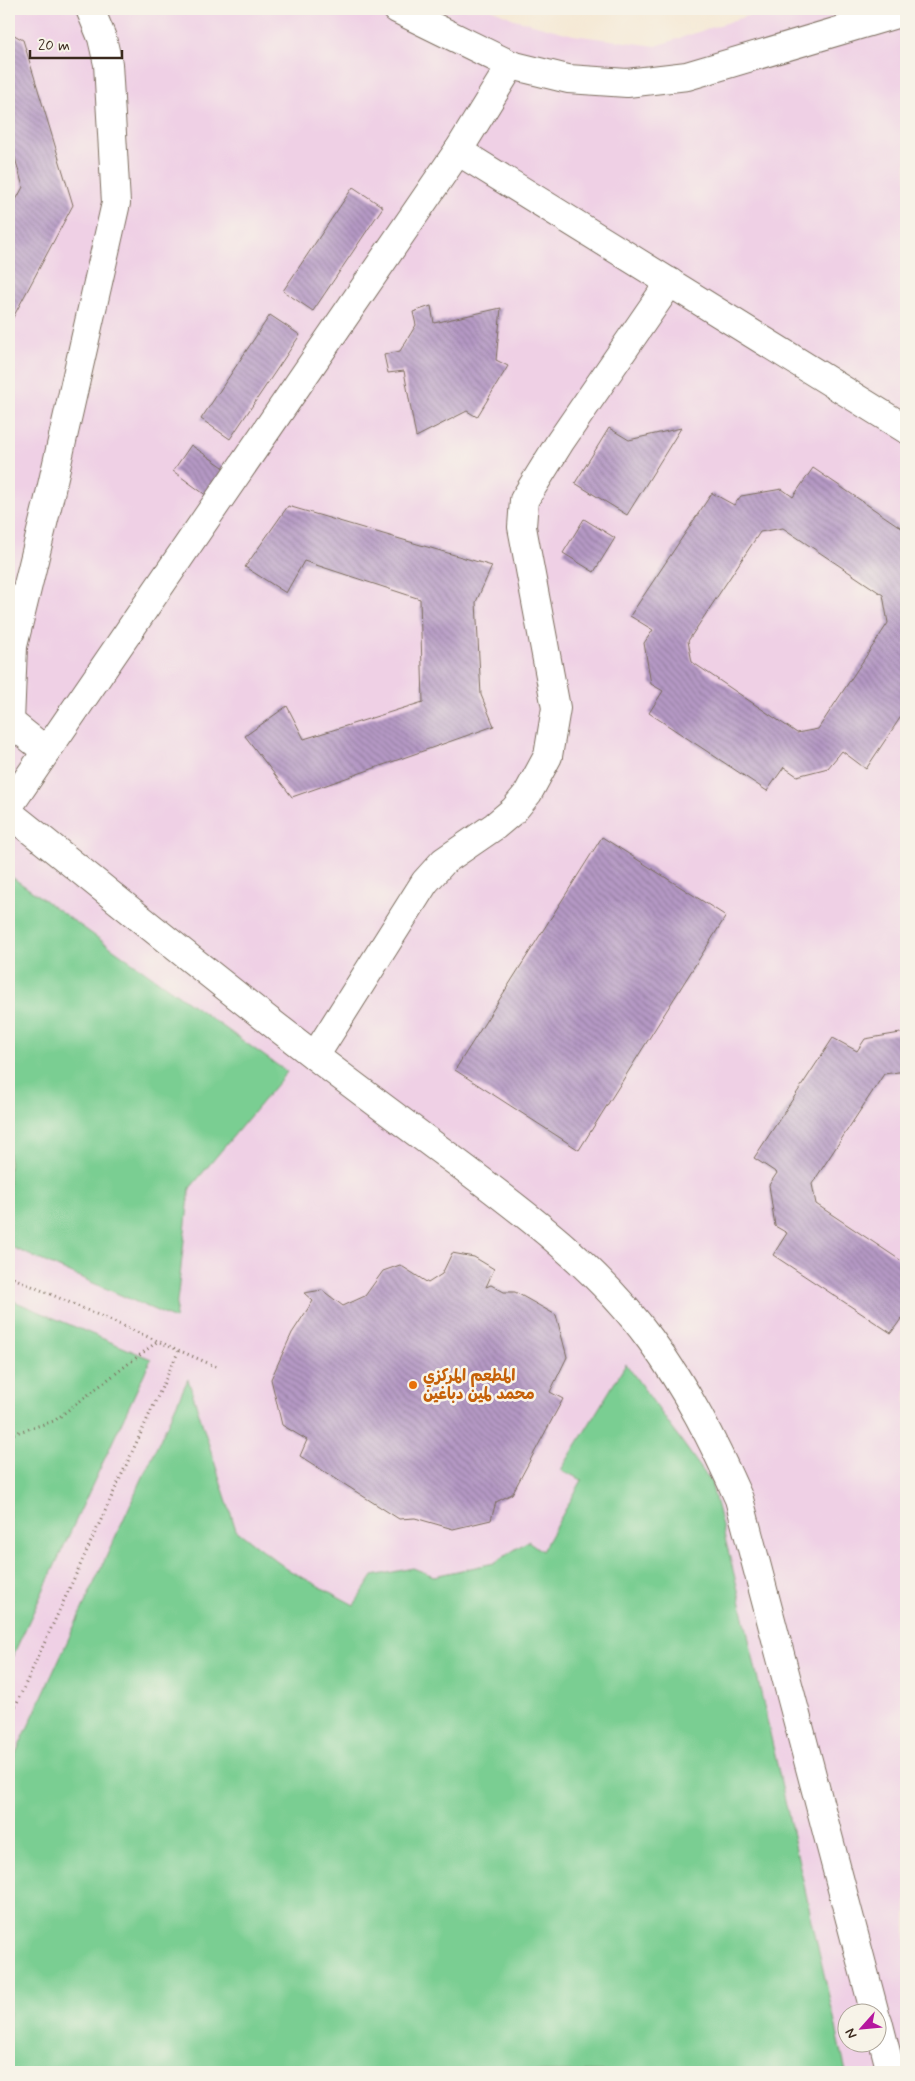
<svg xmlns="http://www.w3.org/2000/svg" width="915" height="2081" viewBox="0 0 915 2081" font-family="Mynerve,'Playpen Sans Arabic',sans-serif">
<defs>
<pattern id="building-back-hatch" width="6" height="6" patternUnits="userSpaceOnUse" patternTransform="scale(1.25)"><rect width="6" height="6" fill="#b599c5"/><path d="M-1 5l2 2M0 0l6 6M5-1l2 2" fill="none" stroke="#947d9f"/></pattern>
</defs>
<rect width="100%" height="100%" fill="#f7f3e8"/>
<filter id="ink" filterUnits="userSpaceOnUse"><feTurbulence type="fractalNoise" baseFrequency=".02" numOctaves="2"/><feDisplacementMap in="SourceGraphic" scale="10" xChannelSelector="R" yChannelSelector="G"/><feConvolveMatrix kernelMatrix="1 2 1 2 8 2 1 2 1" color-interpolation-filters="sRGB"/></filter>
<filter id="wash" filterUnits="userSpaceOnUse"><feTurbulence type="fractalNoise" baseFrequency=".0096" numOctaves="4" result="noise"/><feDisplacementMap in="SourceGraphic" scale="20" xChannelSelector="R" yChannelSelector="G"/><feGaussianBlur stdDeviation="1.12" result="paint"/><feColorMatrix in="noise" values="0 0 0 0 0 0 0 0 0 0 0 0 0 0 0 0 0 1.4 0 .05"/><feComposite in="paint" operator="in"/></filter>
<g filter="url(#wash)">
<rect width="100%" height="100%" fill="#f5e9d5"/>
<path fill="#efd0e5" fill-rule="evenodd" d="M9 9H491L514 19 573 35 656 46 768 9H906V2072H9ZM848 2014H878V2044H848Z"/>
<g fill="#7ace92" stroke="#5a7c58">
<path d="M9 875 287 1072 190 1188 175 1319 9 1246Z"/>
<path d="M9 1299 151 1359 9 1664Z"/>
<path d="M626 1364 711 1482 737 1586 846 2072H9V1768L188 1379 236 1530 287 1569 354 1605 373 1576 413 1568 434 1576 494 1563 528 1541 542 1551 582 1480 561 1470Z"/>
</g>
<g id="blocks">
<g fill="url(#building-back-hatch)" fill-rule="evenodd">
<path d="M9 32 23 40 73 205 9 325V213L23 187 9 136Z"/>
<path d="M353 187 383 207 313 311 283 291Z"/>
<path d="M431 306 434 323 501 308 496 360 508 366 477 417 467 411 416 437 404 371 388 373 384 355 400 351 416 325 413 312Z"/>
<path d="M270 315 300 335 230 439 201 419Z"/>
<path d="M609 428 629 440 681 428 627 515 575 483Z"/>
<path d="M191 445 226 469 207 496 173 471Z"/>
<path d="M813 468 906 531V709L866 769 842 751 828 768 797 776 784 767 767 791 649 713 663 691 651 684 644 643 653 630 630 616 712 493 734 505 741 496 782 489 793 497ZM783 528 883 595 888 623 818 729 797 733 692 662 688 641 760 532Z"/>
<path d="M288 506 492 566 476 602 481 695 494 726 292 797 245 736 287 706 304 739 423 702 420 599 304 561 286 593 245 567Z"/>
<path d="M584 519 615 538 594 572 563 553Z"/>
<path d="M602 837 726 916 579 1150 455 1070Z"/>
<path d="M906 1032V1071L884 1074 812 1184 816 1204 906 1264V1312L891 1333 773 1255 787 1233 775 1226 769 1185 777 1173 754 1158 833 1038 857 1051 865 1039Z"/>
<path d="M452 1253 474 1257 494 1269 486 1287 491 1285 504 1292H515L556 1315 567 1357 550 1392 563 1399 512 1494 496 1502 491 1520 453 1529 415 1518 399 1519 300 1456 307 1440 282 1425 271 1379 292 1333 313 1301 304 1293 322 1290 343 1306 365 1296 383 1271 400 1265 428 1283 442 1274Z"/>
</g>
</g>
</g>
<g filter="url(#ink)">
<use href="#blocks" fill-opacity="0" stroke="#7c6d5e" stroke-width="1"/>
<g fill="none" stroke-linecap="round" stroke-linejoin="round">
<g stroke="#7c6d5e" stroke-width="30">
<g id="minor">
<path d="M397 9 511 65 568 79 627 83 687 76 906 11"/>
<path d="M458 151 906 429"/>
<path d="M10 722 13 646 48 503 116 203 108 64 102 38 90 9"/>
<path d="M10 722 46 751"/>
<path d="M9 806 458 151 511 65"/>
<path d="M9 813C111 894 212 978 316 1057 362 1092 409 1127 455 1161 526 1214 597 1267 650 1339 687 1389 714 1443 739 1499L875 2014"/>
<path d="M315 1056 425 882 444 861 495 826 514 810 528 793 548 756 556 708 522 527 524 500 560 442 670 282"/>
<path d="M878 2021 891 2072"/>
</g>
</g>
<g stroke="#7c6d5e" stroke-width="3" stroke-dasharray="1 4" stroke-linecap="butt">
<path d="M9 1276 217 1367"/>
<path d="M9 1435 54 1421 158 1341"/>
<path d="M9 1720 179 1350"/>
</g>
<use href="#minor" stroke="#fff" stroke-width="28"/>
</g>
</g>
<circle fill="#e8710a" stroke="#f7f3e8" stroke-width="2" cx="413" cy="1385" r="5"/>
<g text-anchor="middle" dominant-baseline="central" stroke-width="5" stroke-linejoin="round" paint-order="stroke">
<g font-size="16" font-weight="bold" fill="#c56008" stroke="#f7f3e8" text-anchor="start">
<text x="423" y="1376">المطعم المركزي<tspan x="423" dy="18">محمد لمين دباغين</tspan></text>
</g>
</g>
<rect width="915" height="2081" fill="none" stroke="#f7f3e8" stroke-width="30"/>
<g transform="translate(862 2028) rotate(243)"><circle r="24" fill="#f7f3e8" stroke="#aca397"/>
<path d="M0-4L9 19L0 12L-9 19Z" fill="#b5179e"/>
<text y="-8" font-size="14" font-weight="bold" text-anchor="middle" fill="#3b2a1e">N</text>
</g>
<path d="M30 50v8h92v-8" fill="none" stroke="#3b2a1e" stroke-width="2.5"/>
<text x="38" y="50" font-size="15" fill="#3b2a1e" stroke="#f7f3e8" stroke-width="4" paint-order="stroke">20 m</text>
</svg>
